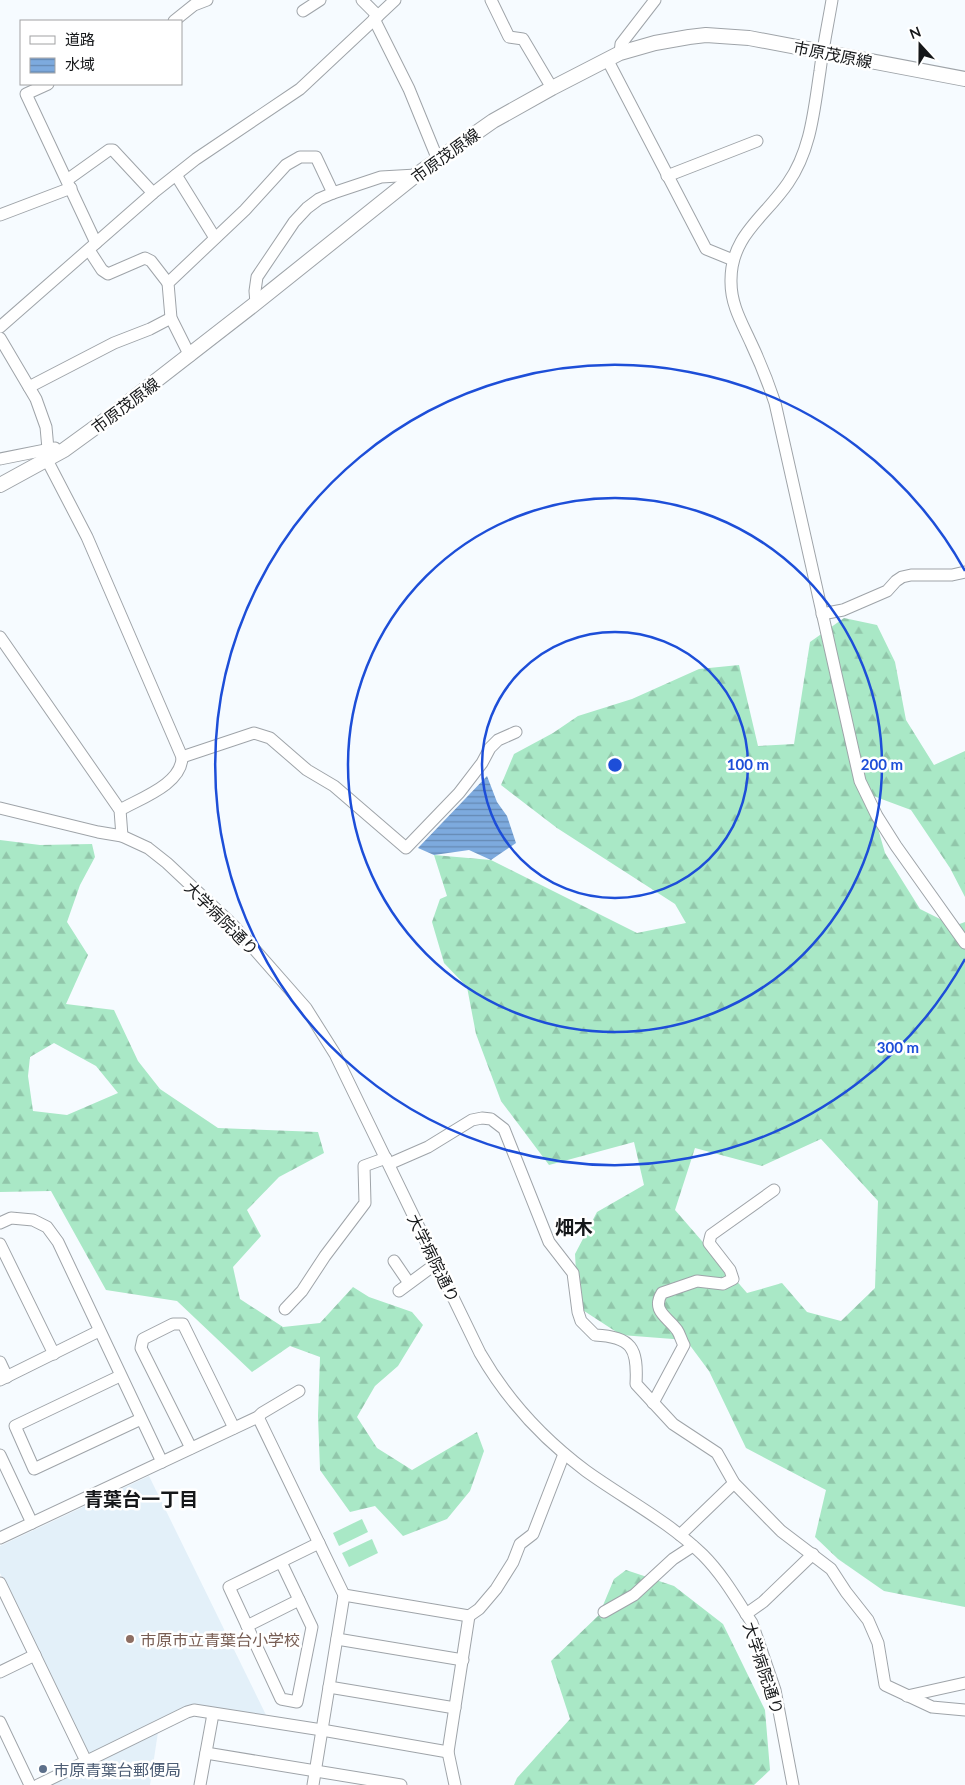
<svg xmlns="http://www.w3.org/2000/svg" width="965" height="1785" viewBox="0 0 965 1785" font-family="Lato,'Noto Sans JP',sans-serif">
<defs>
<pattern id="forest-firs" width="22" height="20" patternUnits="userSpaceOnUse" patternTransform="scale(1.25)"><rect width="22" height="20" fill="#a9e8c6"/><path d="M5 1l3.5 6h-7zM16 11l3.5 6h-7z" fill="#91c6aa"/></pattern>
<pattern id="water-rules" width="6" height="5" patternUnits="userSpaceOnUse" patternTransform="scale(1.25)"><rect width="6" height="5" fill="#7daade"/><path d="M0 2.5h6" fill="none" stroke="#6589b3"/></pattern>
</defs>
<rect width="100%" height="100%" fill="#f6fbff"/>
<g fill="#e3f0f9">
<path d="M149 1476 267 1717 192 1705 89 1754 85 1752 0 1573V1546Z"/>
<path d="M158 1732 150 1785H47Z"/>
</g>
<g fill="#a9e8c6">
<path d="M362 1519 368 1532 339 1546 333 1533Z"/>
<path d="M372 1539 378 1553 349 1567 342 1553Z"/>
</g>
<g fill="url(#forest-firs)" fill-rule="evenodd">
<path d="M844 618 877 625 895 662 906 720 934 765 965 751V897L950 868 911 810 868 794 885 853 920 909 954 926 965 922V1607L884 1591 838 1559 815 1537 826 1490 746 1448 709 1371 686 1340 621 1335 578 1307 575 1254 597 1212 644 1185 634 1142 549 1165 501 1101 476 1034 467 987 444 963 432 922 440 899 447 896 434 855 491 860 637 933 686 923 675 904 557 828 501 785 514 754 553 733 578 716 632 699 699 669 739 665 758 746 794 744 810 642ZM821 1139 878 1201 875 1288 841 1321 807 1312 782 1283 747 1293 675 1210 695 1148 762 1166Z"/>
<path d="M0 840 40 845 92 844 95 857 80 885 67 922 88 955 66 1004 114 1010 138 1061 160 1089 218 1128 318 1132 324 1153 279 1177 247 1210 261 1236 233 1267 240 1299 283 1327 320 1323 353 1287 369 1297 412 1312 423 1325 398 1366 375 1386 357 1417 377 1448 412 1470 477 1432 484 1451 470 1491 447 1519 403 1536 375 1506 350 1512 320 1470 318 1416 320 1357 290 1346 252 1372 177 1301 106 1290 51 1191 0 1192ZM54 1043 96 1066 118 1093 67 1115 33 1111 28 1076 30 1057Z"/>
<path d="M626 1570 674 1586 723 1624 765 1710 770 1770 754 1785H514L517 1778 570 1719 551 1661 599 1615 614 1579Z"/>
</g>
<path fill="url(#water-rules)" d="M487 776 497 802 507 816 516 843 491 860 469 850 434 855 418 848Z"/>
<g fill="none" stroke-linecap="round" stroke-linejoin="round">
<g stroke="#9fa4a9" stroke-width="13">
<g id="minor">
<path d="M362 0 378 16"/>
<path d="M491 0 509 37 523 39 552 88"/>
<path d="M832 0C828 24 823 47 820 71 814 110 811 150 788 183 765 217 730 236 731 282 731 305 742 323 751 343 760 362 768 382 775 403L860 781 877 816 896 846 965 943"/>
<path d="M303 11 320 0"/>
<path d="M374 19 409 89 438 160"/>
<path d="M174 21 194 5 207 0"/>
<path d="M620 53 621 44 655 0"/>
<path d="M607 59 706 249 733 260"/>
<path d="M48 84 26 94 96 243"/>
<path d="M176 175 215 238"/>
<path d="M667 176 757 141"/>
<path d="M67 180 109 150H113L153 193"/>
<path d="M0 215 71 188"/>
<path d="M89 250 102 270 108 274 145 258 151 261 168 283"/>
<path d="M256 303 255 291 257 277 294 222 307 208 319 199 333 193 381 177 416 175"/>
<path d="M0 327 153 193 196 159 300 89 395 0"/>
<path d="M0 338 36 399 46 427 48 449"/>
<path d="M190 356 171 318 168 283 245 210 286 165 300 157H316L333 193"/>
<path d="M29 387 114 343 150 329 171 318"/>
<path d="M0 459 55 448"/>
<path d="M47 460 87 537 182 757C182 784 141 798 120 810"/>
<path d="M822 614 843 610 887 591 896 581 902 577 911 575H952L965 572"/>
<path d="M0 637 120 810 122 836"/>
<path d="M182 757 254 733 270 738 307 770 334 786 406 848 459 793 482 763 490 748 498 740 516 732"/>
<path d="M0 808 98 832 122 836 148 848 167 863 233 925 306 1008 335 1054 480 1353C507 1400 543 1439 586 1471 625 1499 668 1521 703 1555 723 1575 737 1600 752 1623L775 1690 793 1785"/>
<path d="M389 1164 428 1147 472 1120 482 1118 491 1119 504 1129 549 1242 573 1273 578 1312 581 1321 595 1335C632 1337 638 1348 636 1384L673 1424 717 1453 734 1483 781 1531 831 1569 846 1592 868 1620 878 1643 885 1685 932 1707 965 1710"/>
<path d="M0 1223 11 1218 33 1220 47 1227 58 1242 162 1462"/>
<path d="M0 1244 54 1354"/>
<path d="M394 1261 409 1283"/>
<path d="M399 1291 437 1263"/>
<path d="M285 1309 302 1291 325 1256 365 1203 364 1166 386 1158"/>
<path d="M0 1362 7 1377"/>
<path d="M120 1376 15 1426 34 1469 141 1419"/>
<path d="M0 1380 99 1331"/>
<path d="M653 1403 684 1345C681 1340 680 1334 677 1330 668 1317 651 1311 662 1293L697 1281 723 1284 733 1279 730 1270 709 1243 711 1235 774 1190"/>
<path d="M258 1417 344 1595 313 1785"/>
<path d="M191 1448 141 1348 143 1339 173 1324H183L234 1428"/>
<path d="M0 1455 32 1523"/>
<path d="M680 1535 734 1483"/>
<path d="M0 1538 258 1417 262 1413 299 1391"/>
<path d="M281 1562 312 1627 297 1702 281 1699 229 1587 319 1543"/>
<path d="M0 1583 86 1761"/>
<path d="M344 1595 469 1616 479 1609 496 1589 513 1562 520 1544 533 1534 564 1454"/>
<path d="M604 1612 634 1595 673 1559 693 1546"/>
<path d="M746 1614 763 1602 813 1554"/>
<path d="M247 1626 299 1600"/>
<path d="M337 1639 463 1660"/>
<path d="M0 1672 35 1655"/>
<path d="M329 1687 455 1708"/>
<path d="M907 1696 965 1683"/>
<path d="M0 1722 30 1785"/>
<path d="M206 1753 401 1785"/>
<path d="M38 1785 187 1712 194 1710 322 1730 448 1752"/>
<path d="M200 1785 213 1714"/>
<path d="M455 1785 448 1752 469 1616"/>
</g>
</g>
<g stroke="#9fa4a9" stroke-width="16">
<path id="major" d="M0 485 64 450 108 418 256 303 416 175 493 121 552 88 620 53 655 43 689 37 706 35 749 38 965 79"/>
</g>
<use href="#minor" stroke="#fff" stroke-width="11"/>
<use href="#major" stroke="#fff" stroke-width="14"/>
</g>
<g fill="none" stroke="#1d4ed8" stroke-width="2.5">
<circle cx="615" cy="765" r="133"/>
<circle cx="615" cy="765" r="267"/>
<path d="M965 959A400 400 0 1 1 965 571"/>
</g>
<circle fill="#8d6e63" stroke="#fff" stroke-width="2" cx="130" cy="1639" r="5"/>
<circle fill="#5c6f8a" stroke="#fff" stroke-width="2" cx="43" cy="1769" r="5"/>
<g text-anchor="middle" dominant-baseline="central" stroke-width="5" stroke-linejoin="round" paint-order="stroke">
<g font-size="16" fill="#151719" stroke="#fff">
<text transform="translate(833 54) rotate(11)">市原茂原線</text>
<text transform="translate(445 155) rotate(-36)">市原茂原線</text>
<text transform="translate(125 405) rotate(-37)">市原茂原線</text>
<text transform="translate(222 918) rotate(45)">大学病院通り</text>
<text transform="translate(434 1258) rotate(64)">大学病院通り</text>
<text transform="translate(764 1668) rotate(72)">大学病院通り</text>
</g>
<g font-size="16" fill="#785e54" stroke="#fff" text-anchor="start">
<text x="140" y="1639">市原市立青葉台小学校</text>
</g>
<g font-size="16" fill="#4e5e75" stroke="#fff" text-anchor="start">
<text x="53" y="1769">市原青葉台郵便局</text>
</g>
<g font-size="19" font-weight="bold" fill="#151719" stroke="#fff">
<text x="574" y="1226">畑木</text>
<text x="141" y="1498">青葉台一丁目</text>
</g>
</g>
<circle cx="615" cy="765" r="8" fill="#1d4ed8" stroke="#fff" stroke-width="2.5"/>
<g font-size="15" text-anchor="middle" font-weight="bold" fill="#1d4ed8" stroke="#fff" stroke-width="5" stroke-linejoin="round" paint-order="stroke">
<text x="748" y="770">100 m</text>
<text x="882" y="770">200 m</text>
<text x="898" y="1053">300 m</text>
</g>
<rect x="20" y="20" width="162" height="65" fill="#ffffff" stroke="#a1a2a3"/>
<rect x="30" y="36" width="25" height="8" fill="#ffffff" stroke="#a1a2a3"/>
<text x="65" y="45" font-size="15" fill="#151719">道路</text>
<rect x="30" y="58" width="25" height="15" fill="url(#water-rules)" stroke="#a1a2a3"/>
<text x="65" y="70" font-size="15" fill="#151719">水域</text>
<g transform="translate(920 45) rotate(339)" stroke="#ffffff" stroke-width="4" paint-order="stroke">
<path d="M0-4L9 19L0 12L-9 19Z" fill="#151719"/>
<text y="-8" font-size="14" font-weight="bold" text-anchor="middle" fill="#151719">N</text>
</g>
</svg>
